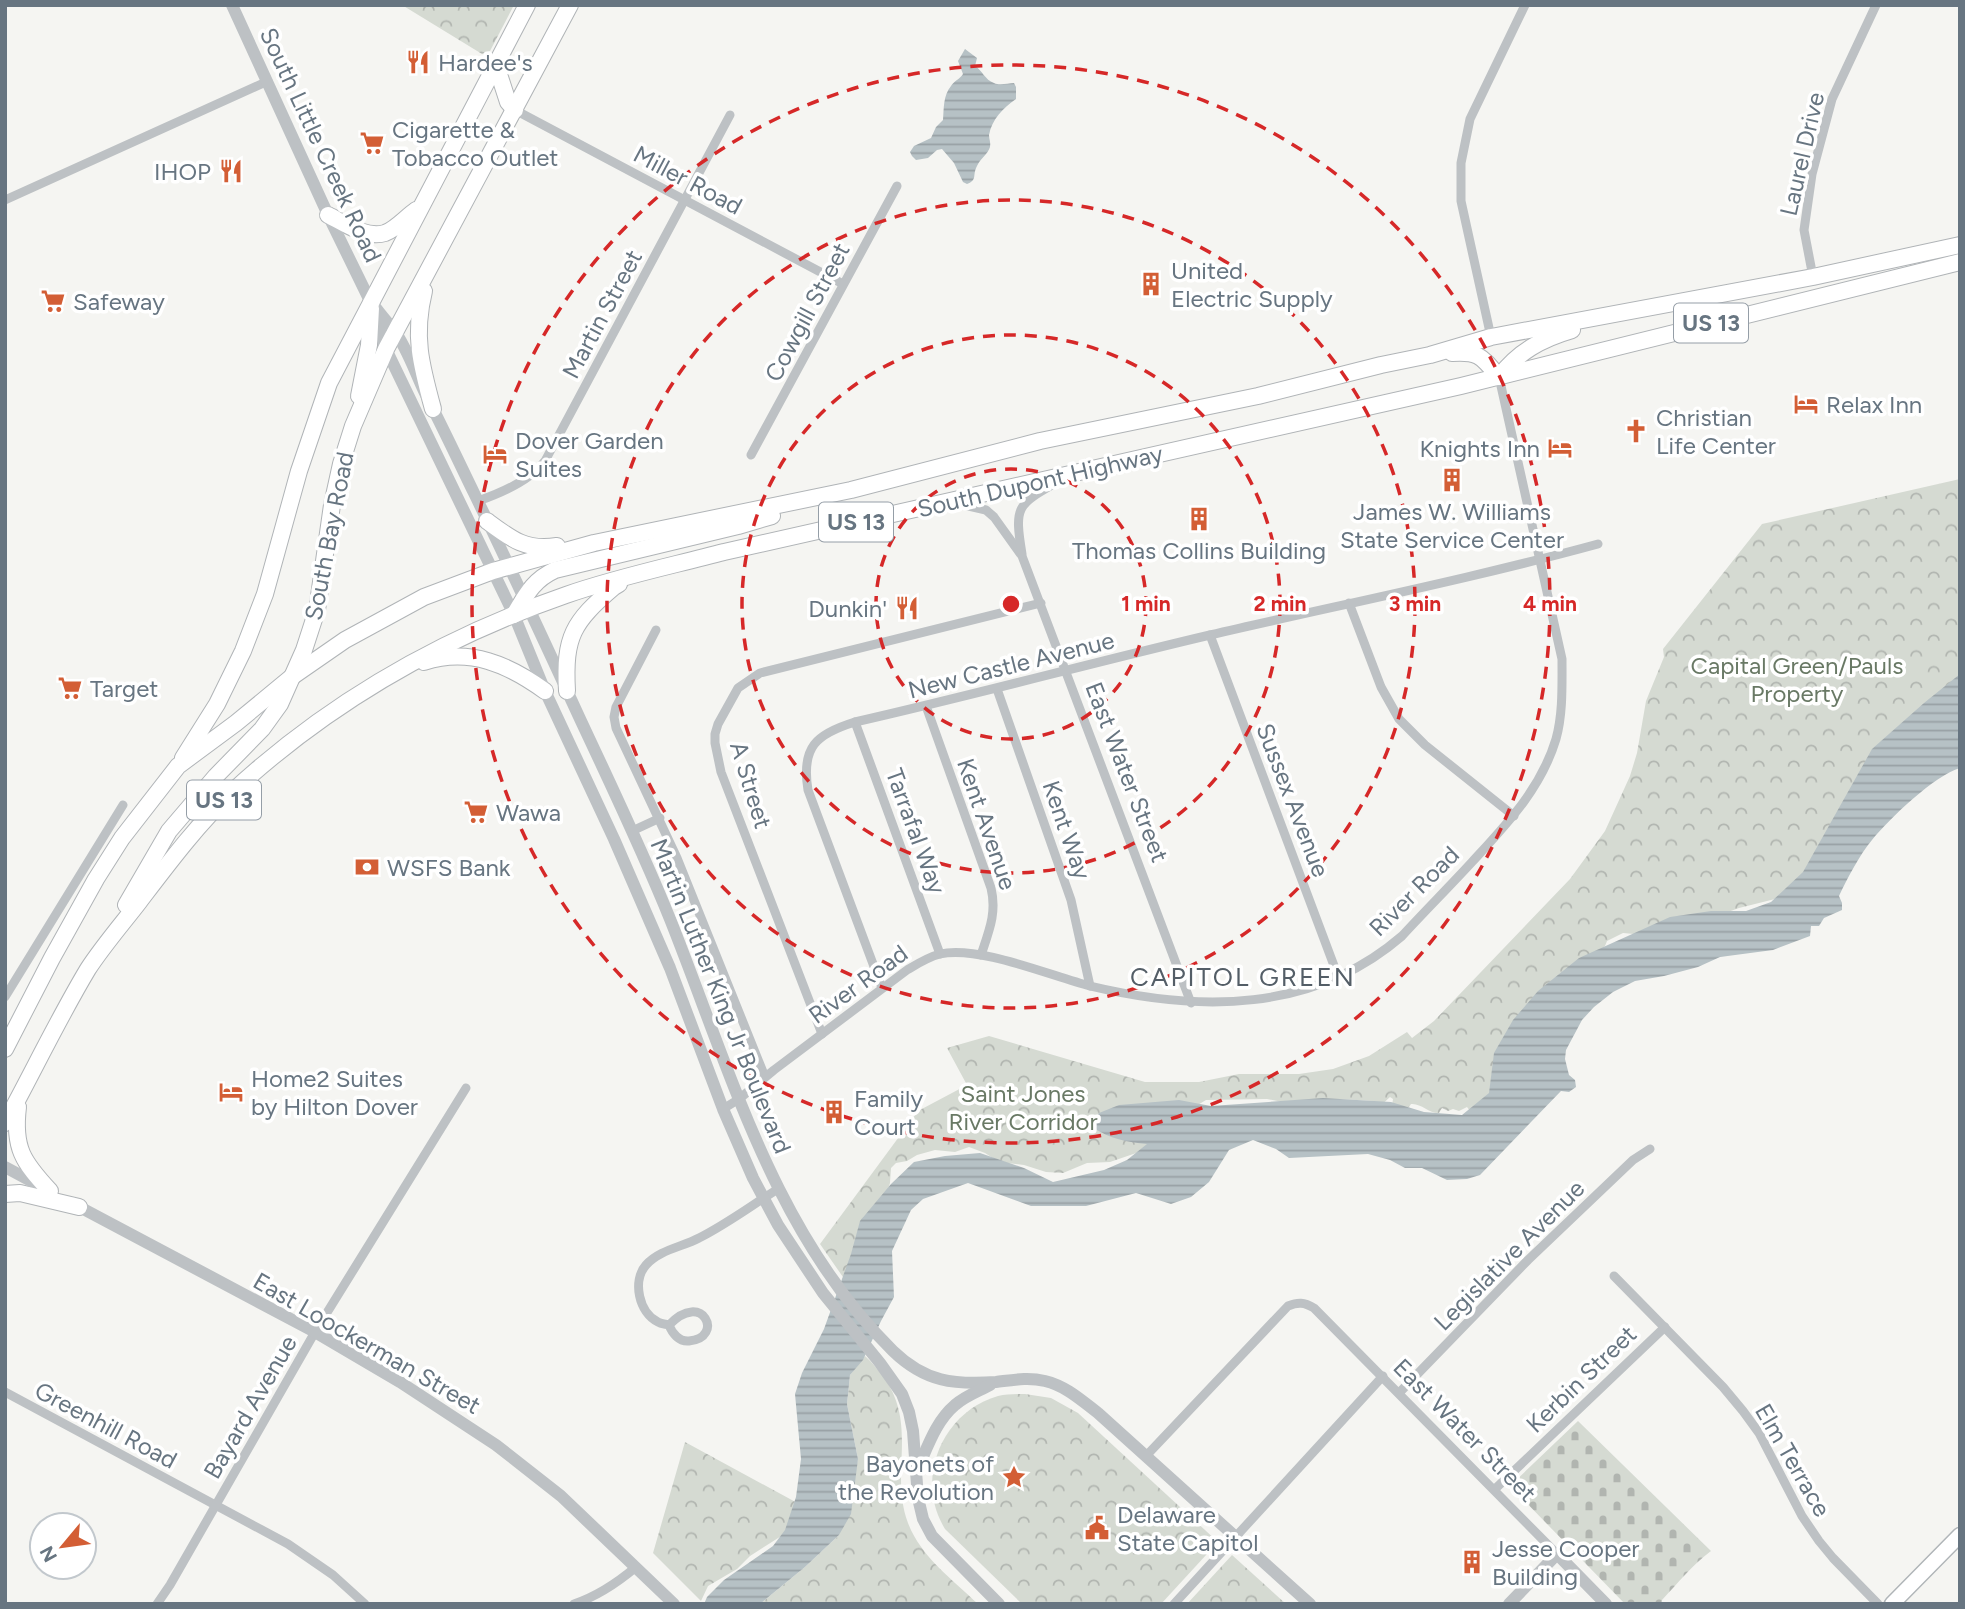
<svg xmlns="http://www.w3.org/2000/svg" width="1965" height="1609" viewBox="0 0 1965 1609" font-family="Figtree,sans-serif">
<defs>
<pattern id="cemetery-stones" width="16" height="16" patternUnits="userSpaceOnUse" patternTransform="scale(1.75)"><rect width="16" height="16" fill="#d5dad2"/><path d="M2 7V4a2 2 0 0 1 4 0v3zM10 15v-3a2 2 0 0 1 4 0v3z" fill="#b1b5b0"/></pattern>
<pattern id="park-crowns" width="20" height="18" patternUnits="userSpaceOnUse" patternTransform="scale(1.75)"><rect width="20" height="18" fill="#d5dad2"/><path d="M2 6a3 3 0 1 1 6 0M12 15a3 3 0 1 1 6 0" fill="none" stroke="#b1b5b0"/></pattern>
<pattern id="water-rules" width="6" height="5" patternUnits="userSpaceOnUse" patternTransform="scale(1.75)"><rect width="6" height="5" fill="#b6c1c5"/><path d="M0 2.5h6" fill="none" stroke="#98a1a5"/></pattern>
</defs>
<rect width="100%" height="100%" fill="#f5f5f2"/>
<path fill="url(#cemetery-stones)" d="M1578 1421 1711 1551C1692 1565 1678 1583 1662 1600L1661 1604H1625L1510 1486Z"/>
<g fill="url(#park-crowns)">
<path d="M402 5H514L490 51 482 54Z"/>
<path d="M1960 479V687L1791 895 1739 908 1717 916 1634 934 1623 933 1607 941 1605 946 1598 952 1531 1043 1473 1115 1467 1107 1459 1111 1453 1109 1448 1111 1442 1108 1439 1113C1428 1113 1421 1103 1411 1104L1409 1107 1392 1106 1393 1099 1390 1097 1377 1109 1373 1101 1341 1099 1322 1110 1267 1099 1206 1100 1196 1106 1145 1150 1110 1162 1087 1163 1063 1173 1046 1172 1024 1165 999 1162 985 1153 969 1147 955 1152 935 1150 917 1155 907 1161 896 1163 891 1168 890 1183 867 1254 845 1280 820 1244 918 1111 967 1085 947 1048 989 1036 1145 1082H1199L1239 1074H1299L1333 1069 1369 1056 1407 1032 1412 1038 1434 1021 1570 879 1605 831 1630 776 1637 753 1646 701 1664 657 1663 649 1762 524Z"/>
<path d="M865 1356C872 1362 877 1369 883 1376 919 1426 889 1472 908 1523 921 1557 952 1579 978 1604H760L805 1567 839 1535 858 1459 847 1404 850 1375Z"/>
<path d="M1025 1394 1051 1398 1078 1413 1218 1542 1161 1604H1022L945 1529C914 1479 942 1412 998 1396 1006 1394 1016 1394 1025 1394Z"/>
<path d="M685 1442 801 1505 786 1533 750 1556 737 1569 708 1586 701 1601 653 1553Z"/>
<path d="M1232 1555 1286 1604H1187Z"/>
</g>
<g fill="url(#water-rules)">
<path d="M965 49 977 58 975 66C982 70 985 80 994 83 1000 86 1008 83 1014 83L1016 87V99C1003 108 992 119 989 135 989 139 991 143 990 147 988 154 980 159 977 166 972 175 978 180 967 184L963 182 954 163 942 149 937 150 928 158 916 160 912 156 910 152 914 146 931 138 936 127 943 120C944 108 943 96 951 86 954 81 960 79 963 74L958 61Z"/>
<path d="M1960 674V768C1935 775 1889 819 1872 840 1860 854 1847 879 1839 896L1842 903V910L1824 918 1819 926H1811L1810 936 1773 950 1720 957 1698 967 1664 976 1635 981 1613 992 1594 1007 1582 1020 1566 1050 1565 1059 1569 1075 1575 1080 1576 1087 1569 1092 1561 1091 1480 1175 1467 1179 1447 1180 1422 1168H1405L1390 1160 1368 1154 1289 1158 1276 1149 1253 1140 1229 1150 1209 1182 1191 1197 1171 1204 1136 1193 1086 1206H1031L968 1183 923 1199 911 1210 892 1251 894 1297 881 1321 863 1360 850 1375 847 1404 858 1459 851 1514 839 1535 805 1567 760 1604H704L707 1597 724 1580 773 1546 785 1530 796 1497 801 1459 795 1394 802 1373 824 1329 851 1254 860 1221 891 1184 914 1162 945 1156 980 1153 1024 1168 1053 1182 1104 1170 1127 1160 1147 1144C1127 1142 1110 1139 1092 1127L1099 1113 1119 1105 1179 1100 1211 1106 1323 1098 1391 1102 1424 1112 1462 1115 1489 1093 1494 1053 1513 1020 1538 991 1579 958 1670 917 1711 911H1746L1771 902 1803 872 1872 749 1924 703Z"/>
</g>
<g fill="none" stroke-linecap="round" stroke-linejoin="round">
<g stroke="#b0b5b8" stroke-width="17">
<path id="primary" d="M1892 1604 1960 1535"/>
</g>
<g stroke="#b0b4b7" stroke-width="18">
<g id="trunk">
<path d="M496 65 508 102 515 110"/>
<path d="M328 215C344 223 366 239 385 233 396 229 406 217 416 210"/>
<path d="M424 291C413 336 421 365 433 409"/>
<path d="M1452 353C1479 351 1482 357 1499 377 1518 352 1541 339 1572 330"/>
<path d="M359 396 369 345 371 308"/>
<path d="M487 521C511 539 526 551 557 546"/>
<path d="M514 615C526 595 533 580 555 570L738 526 772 516"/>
<path d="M424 662C470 647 509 665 545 691"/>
<path d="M567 691C564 636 573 622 614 587L619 584"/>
<path d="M183 758 217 704 243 651 265 594 299 471 329 383 527 5"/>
<path d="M126 905 169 831 216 776 262 729 280 704 304 650 317 610 332 505 341 464 353 426 386 349 570 5"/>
<path d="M5 1049 52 958 96 879 122 838 178 766 236 723 293 676 345 640 424 597 493 571 594 543 851 490 1040 441 1258 396 1381 365 1430 355 1491 337 1813 277 1960 245"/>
<path d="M18 1107C13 1148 23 1162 50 1191"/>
<path d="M5 1123C33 1072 58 1019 88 969 103 946 122 924 139 902 168 864 197 825 231 793 328 703 442 638 566 595 617 577 671 566 724 552L1461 386 1960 262"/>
<path d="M5 1194 20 1193 79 1207"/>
</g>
</g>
<g stroke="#bdc1c4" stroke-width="9">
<path d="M515 110 843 284"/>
<path d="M5 200 268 81"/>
<path d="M1813 277 1804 230 1812 174 1832 99 1876 5"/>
<path d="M1491 337 1461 201V163L1470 119 1525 5"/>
<path d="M751 455 897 186"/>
<path d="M478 501C501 493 530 481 545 461L730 115"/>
<path d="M955 503 986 510 994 517 1022 556 1191 1003"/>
<path d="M1022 554C1014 505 1017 505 1059 481"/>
<path d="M1349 603 1381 687 1399 719 1425 745 1514 816"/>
<path d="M656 630 616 707 614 717 616 728 677 858 765 1077"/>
<path d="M1210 635 1339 979"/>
<path d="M997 689 1071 900 1090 986"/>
<path d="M926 706 991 888C997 913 989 931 981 955"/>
<path d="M855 722 940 954"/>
<path d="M632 831 660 818"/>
<path d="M882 988 808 790C801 747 816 734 855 722 974 695 1091 663 1210 635 1339 605 1470 579 1598 544"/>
<path d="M5 997 123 805"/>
<path d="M822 1034 721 772 715 743V734L718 724 738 688 760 673 1041 603"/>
<path d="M723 1109 739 1099 774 1070 907 970C917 964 928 957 940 954 978 945 1051 976 1090 986 1199 1012 1313 1013 1402 936 1425 911 1449 887 1472 862 1506 825 1541 789 1556 739 1563 714 1562 686 1562 659L1499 377"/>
<path d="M1614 1276 1723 1387 1743 1411 1759 1433 1802 1516 1819 1541 1833 1558 1878 1604"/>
<path d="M669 1325C703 1289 725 1338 689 1341 679 1342 672 1333 669 1325 665 1324 661 1324 658 1322 639 1313 632 1281 646 1265 659 1250 682 1247 699 1238 727 1224 752 1205 778 1189"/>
<path d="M5 1392 288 1544 333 1575 365 1604"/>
<path d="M1399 1393 1528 1260 1633 1160 1650 1149"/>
<path d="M1146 1456 1288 1306C1298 1302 1304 1302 1314 1308L1557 1554"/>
<path d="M1495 1489 1665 1327"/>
<path d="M157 1604 170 1585 315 1332 466 1088"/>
<path d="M574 1604C598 1596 617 1583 636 1567"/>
<path d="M1174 1604 1383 1376"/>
</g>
<g stroke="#bdc1c4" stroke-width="12">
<path d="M232 5 329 217 371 303 386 349 514 615 545 691 614 839 670 968 723 1109 753 1178 778 1225 823 1293 880 1363 902 1394 909 1412 913 1431 918 1498 923 1519 932 1536 999 1604"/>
<path d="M376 308C382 316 388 323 394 330 407 348 415 372 425 393 442 426 458 460 474 493 511 569 546 645 581 721 612 787 643 852 670 919 730 1069 774 1234 893 1351 925 1382 954 1385 996 1382 1013 1380 1028 1377 1045 1381 1066 1386 1081 1400 1098 1413L1310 1604"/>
<path d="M5 1167 44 1188"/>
<path d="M72 1203 315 1332 400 1382 496 1445 561 1496 674 1604"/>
<path d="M918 1468C928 1446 936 1421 955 1405 965 1396 979 1391 990 1385"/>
<path d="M1509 1604 1557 1554 1606 1604"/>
</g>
<use href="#primary" stroke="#fff" stroke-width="14"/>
<use href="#trunk" stroke="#fff" stroke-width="16"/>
</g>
<g fill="none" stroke="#d62828" stroke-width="3.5" stroke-dasharray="12 9">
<circle cx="1011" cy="604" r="135"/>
<circle cx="1011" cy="604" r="269"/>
<circle cx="1011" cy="604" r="404"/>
<circle cx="1011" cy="604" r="539"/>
</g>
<defs>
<g id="restaurant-bare" transform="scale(1.89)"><path d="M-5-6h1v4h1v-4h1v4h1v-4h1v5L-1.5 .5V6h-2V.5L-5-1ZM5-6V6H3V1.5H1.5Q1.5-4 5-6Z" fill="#d35e35" stroke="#fff" stroke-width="2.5" paint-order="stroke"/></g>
<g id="supermarket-bare" transform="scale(1.89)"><path d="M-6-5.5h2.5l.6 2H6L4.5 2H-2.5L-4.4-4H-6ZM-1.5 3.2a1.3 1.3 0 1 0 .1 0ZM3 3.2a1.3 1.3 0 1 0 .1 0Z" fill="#d35e35" stroke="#fff" stroke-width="2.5" paint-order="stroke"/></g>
<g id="building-bare" transform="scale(1.89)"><path d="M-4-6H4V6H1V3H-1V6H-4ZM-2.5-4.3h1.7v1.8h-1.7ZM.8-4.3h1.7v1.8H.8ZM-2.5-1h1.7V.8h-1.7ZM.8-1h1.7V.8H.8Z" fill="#d35e35" stroke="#fff" stroke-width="2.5" paint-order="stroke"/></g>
<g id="hotel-bare" transform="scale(1.89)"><path d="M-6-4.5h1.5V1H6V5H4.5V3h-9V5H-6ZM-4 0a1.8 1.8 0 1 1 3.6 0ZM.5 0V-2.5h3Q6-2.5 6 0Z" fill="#d35e35" stroke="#fff" stroke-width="2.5" paint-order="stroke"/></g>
<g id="church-bare" transform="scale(1.89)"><path d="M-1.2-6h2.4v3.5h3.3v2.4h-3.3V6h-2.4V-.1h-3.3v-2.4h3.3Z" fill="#d35e35" stroke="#fff" stroke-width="2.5" paint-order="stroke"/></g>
<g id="bank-bare" transform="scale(1.89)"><path d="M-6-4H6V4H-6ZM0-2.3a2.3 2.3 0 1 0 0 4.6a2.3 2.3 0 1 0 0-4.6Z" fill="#d35e35" stroke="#fff" stroke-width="2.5" paint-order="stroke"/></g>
<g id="sight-bare" transform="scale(1.89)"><path d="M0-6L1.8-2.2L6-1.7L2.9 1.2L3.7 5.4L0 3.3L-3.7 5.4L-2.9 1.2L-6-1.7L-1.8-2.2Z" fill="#d35e35" stroke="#fff" stroke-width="2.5" paint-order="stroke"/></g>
<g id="civic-bare" transform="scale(1.89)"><path d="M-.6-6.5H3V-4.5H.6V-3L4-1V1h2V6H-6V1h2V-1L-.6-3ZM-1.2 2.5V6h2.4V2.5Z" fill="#d35e35" stroke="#fff" stroke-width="2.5" paint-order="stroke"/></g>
</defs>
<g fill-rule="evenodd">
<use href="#restaurant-bare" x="418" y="62"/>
<use href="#supermarket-bare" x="372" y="143"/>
<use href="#restaurant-bare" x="231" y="171"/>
<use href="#building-bare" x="1151" y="284"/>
<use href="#supermarket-bare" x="53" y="301"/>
<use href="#hotel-bare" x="1806" y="404"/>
<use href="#church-bare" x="1636" y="431"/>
<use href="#hotel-bare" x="1560" y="448"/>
<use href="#hotel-bare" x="495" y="454"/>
<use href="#building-bare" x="1452" y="480"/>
<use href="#building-bare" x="1199" y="519"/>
<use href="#restaurant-bare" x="907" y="608"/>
<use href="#supermarket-bare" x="70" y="688"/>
<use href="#supermarket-bare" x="476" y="812"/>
<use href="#bank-bare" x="367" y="867"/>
<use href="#hotel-bare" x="231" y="1092"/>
<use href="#building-bare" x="834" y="1112"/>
<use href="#sight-bare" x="1014" y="1477"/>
<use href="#civic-bare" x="1097" y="1528"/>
<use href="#building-bare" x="1472" y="1562"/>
</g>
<g text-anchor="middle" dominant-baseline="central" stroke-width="7" stroke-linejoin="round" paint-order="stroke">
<g fill="#fff" stroke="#959ea7" stroke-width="2">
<rect x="1674" y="303.5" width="74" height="39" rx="5"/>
<rect x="819" y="502.5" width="74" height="39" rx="5"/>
<rect x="187" y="780.5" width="74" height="39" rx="5"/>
</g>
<g font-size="23" font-weight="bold" fill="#677581">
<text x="1711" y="323">US 13</text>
<text x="856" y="522">US 13</text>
<text x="224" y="800">US 13</text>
</g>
<g font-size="24" fill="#677581" stroke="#fff" text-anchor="start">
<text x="438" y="62">Hardee's</text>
<text x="392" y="129">Cigarette &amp;<tspan x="392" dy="28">Tobacco Outlet</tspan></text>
<text x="211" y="171" text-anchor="end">IHOP</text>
<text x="1171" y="270">United<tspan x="1171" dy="28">Electric Supply</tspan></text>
<text x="73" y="301">Safeway</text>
<text x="1826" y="404">Relax Inn</text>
<text x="1656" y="417">Christian<tspan x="1656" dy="28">Life Center</tspan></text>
<text x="515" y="440">Dover Garden<tspan x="515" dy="28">Suites</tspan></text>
<text x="1540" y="448" text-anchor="end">Knights Inn</text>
<text x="1452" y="511" text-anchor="middle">James W. Williams<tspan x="1452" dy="28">State Service Center</tspan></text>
<text x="1199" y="550" text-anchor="middle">Thomas Collins Building</text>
<text x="887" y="608" text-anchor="end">Dunkin'</text>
<text x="90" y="688">Target</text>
<text x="496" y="812">Wawa</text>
<text x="387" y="867">WSFS Bank</text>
<text x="251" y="1078">Home2 Suites<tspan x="251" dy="28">by Hilton Dover</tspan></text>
<text x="854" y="1098">Family<tspan x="854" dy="28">Court</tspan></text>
<text x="994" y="1463" text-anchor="end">Bayonets of<tspan x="994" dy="28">the Revolution</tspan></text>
<text x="1117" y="1514">Delaware<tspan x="1117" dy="28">State Capitol</tspan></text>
<text x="1492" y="1548">Jesse Cooper<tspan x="1492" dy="28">Building</tspan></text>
</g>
<g font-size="24" fill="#677581" stroke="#fff">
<text transform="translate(321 145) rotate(65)">South Little Creek Road</text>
<text transform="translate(1802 154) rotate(-77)">Laurel Drive</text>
<text transform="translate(688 180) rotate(28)">Miller Road</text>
<text transform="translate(807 312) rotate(-62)">Cowgill Street</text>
<text transform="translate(602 314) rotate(-62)">Martin Street</text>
<text transform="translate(1040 481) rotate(-13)">South Dupont Highway</text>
<text transform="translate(329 536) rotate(-79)">South Bay Road</text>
<text transform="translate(1011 665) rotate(-14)">New Castle Avenue</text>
<text transform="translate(1127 772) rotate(69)">East Water Street</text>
<text transform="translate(751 785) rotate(73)">A Street</text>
<text transform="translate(1293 800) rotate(69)">Sussex Avenue</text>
<text transform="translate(987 824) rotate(71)">Kent Avenue</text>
<text transform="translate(1067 830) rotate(71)">Kent Way</text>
<text transform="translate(916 831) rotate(70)">Tarrafal Way</text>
<text transform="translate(1414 891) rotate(-45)">River Road</text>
<text transform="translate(858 984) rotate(-36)">River Road</text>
<text transform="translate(721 996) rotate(68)">Martin Luther King Jr Boulevard</text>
<text transform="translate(1509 1255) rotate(-45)">Legislative Avenue</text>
<text transform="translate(367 1343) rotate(30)">East Loockerman Street</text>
<text transform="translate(1581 1379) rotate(-44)">Kerbin Street</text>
<text transform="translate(250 1407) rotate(-60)">Bayard Avenue</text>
<text transform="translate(106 1425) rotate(28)">Greenhill Road</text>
<text transform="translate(1465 1430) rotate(45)">East Water Street</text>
<text transform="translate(1793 1460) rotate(60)">Elm Terrace</text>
</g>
<g font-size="24" fill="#697965" stroke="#fff">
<text x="1797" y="665">Capital Green/Pauls<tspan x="1797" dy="28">Property</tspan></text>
<text x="1023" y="1093">Saint Jones<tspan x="1023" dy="28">River Corridor</tspan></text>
</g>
<g font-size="26" letter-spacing="2" fill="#545e67" stroke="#fff">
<text x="1243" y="977">CAPITOL GREEN</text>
</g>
</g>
<circle cx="1011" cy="604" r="10" fill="#d62828" stroke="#fff" stroke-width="3.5"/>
<g font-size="21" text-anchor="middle" font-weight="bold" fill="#d62828" stroke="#fff" stroke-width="7" stroke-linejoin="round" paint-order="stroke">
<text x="1146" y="611">1 min</text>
<text x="1280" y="611">2 min</text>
<text x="1415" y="611">3 min</text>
<text x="1550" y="611">4 min</text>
</g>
<rect width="1965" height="1609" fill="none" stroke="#677581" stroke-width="14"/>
<g transform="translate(63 1546) rotate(241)"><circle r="33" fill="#ffffff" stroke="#c2c8cd" stroke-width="2"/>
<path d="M0-5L12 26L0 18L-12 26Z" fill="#d35e35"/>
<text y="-10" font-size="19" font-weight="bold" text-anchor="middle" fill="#677581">N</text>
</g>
</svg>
